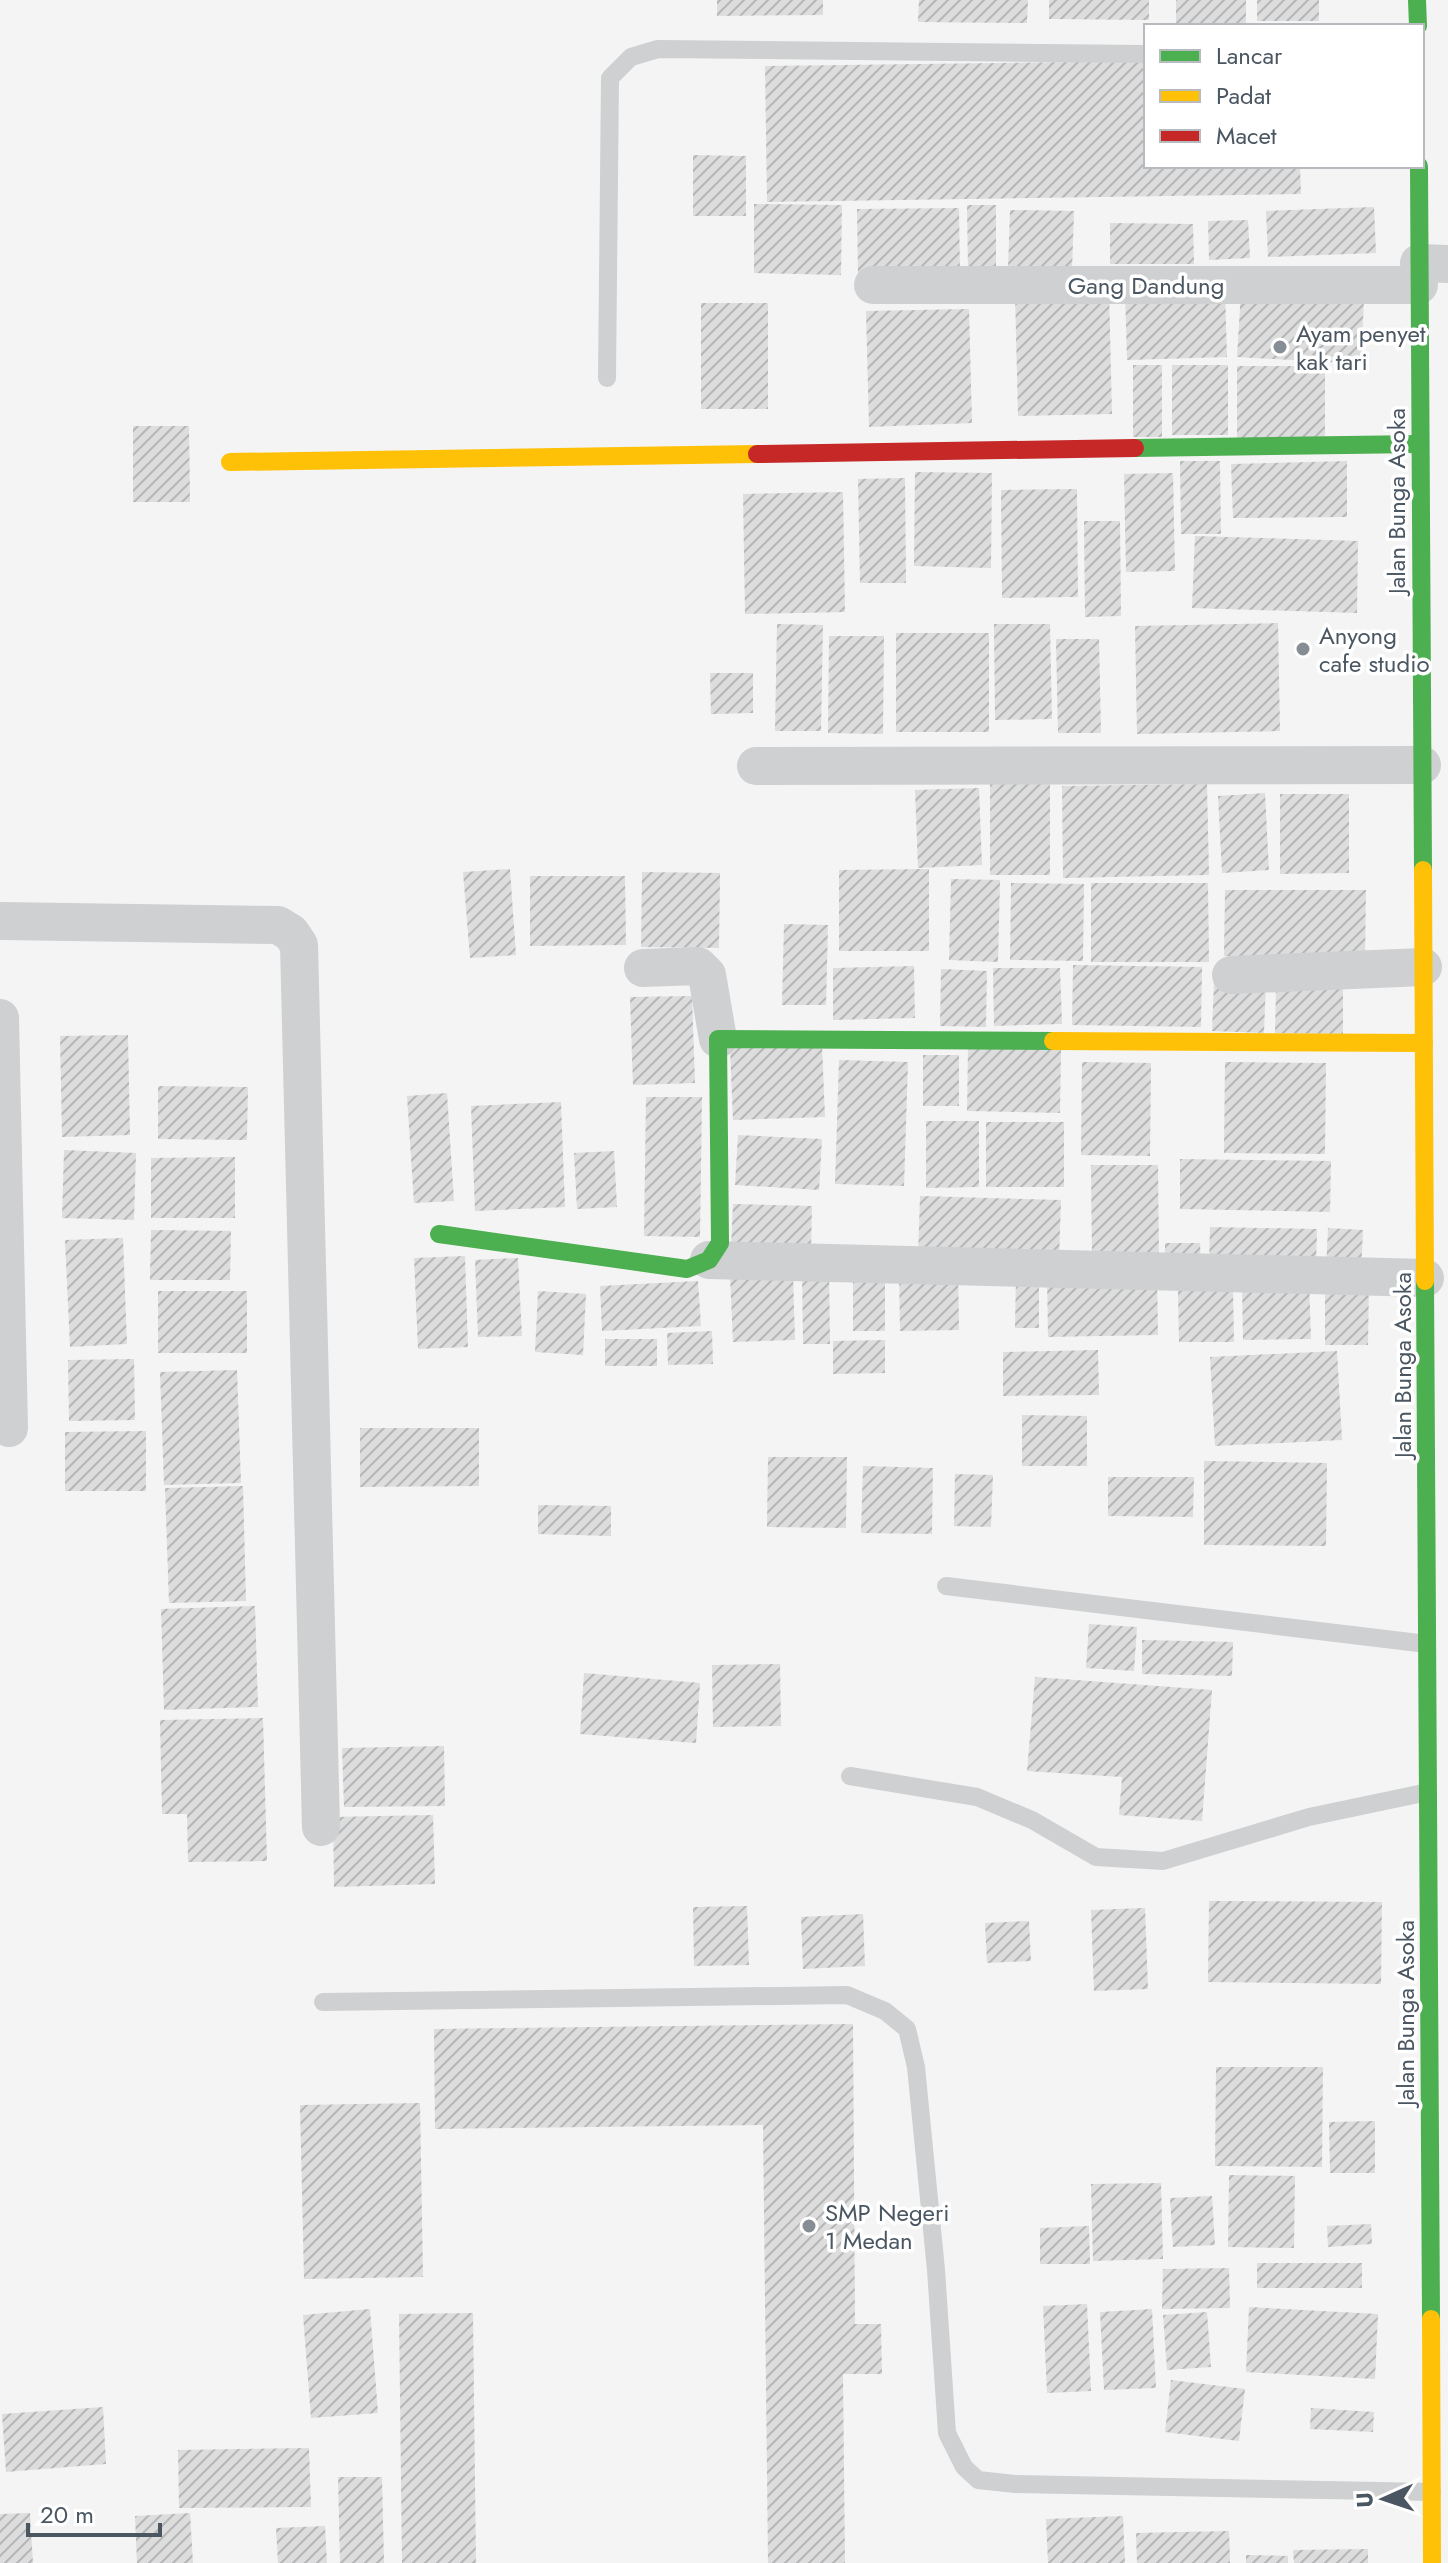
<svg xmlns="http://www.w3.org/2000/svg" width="1448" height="2563" viewBox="0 0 1448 2563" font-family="Jost,sans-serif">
<defs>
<pattern id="building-hatch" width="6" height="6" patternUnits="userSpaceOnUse" patternTransform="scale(2)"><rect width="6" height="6" fill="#ddddde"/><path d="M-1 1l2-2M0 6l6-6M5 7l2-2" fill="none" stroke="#b5b6b7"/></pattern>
</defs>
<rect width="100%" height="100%" fill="#f4f4f4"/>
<g fill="url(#building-hatch)">
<path d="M717 0H823V15L717 16Z"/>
<path d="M919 0H1028L1027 23 918 22Z"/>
<path d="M1049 0H1149V20L1049 19Z"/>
<rect x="1176" y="0" width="70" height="26"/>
<rect x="1257" y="0" width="62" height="21"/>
<path d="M1146 61V166H1300L1301 194 767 202 765 66Z"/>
<path d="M693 155 746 156V216H693Z"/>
<path d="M754 204 842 205 841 275 754 273Z"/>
<path d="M967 205H996V274H968Z"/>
<path d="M1374 207 1376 253 1268 257 1266 211Z"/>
<path d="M959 208 960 274 858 275 857 209Z"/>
<path d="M1010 210 1074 211 1072 271 1008 269Z"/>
<path d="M1248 220 1250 258 1209 260 1208 221Z"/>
<path d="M1110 223 1193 224 1194 264H1110Z"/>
<path d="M1225 290 1227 357 1127 360 1125 293Z"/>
<path d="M1109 291 1112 414 1018 416 1015 293Z"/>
<path d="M1241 291 1364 299 1361 364 1237 357Z"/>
<rect x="701" y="303" width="67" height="106"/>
<path d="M969 309 972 423 869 427 866 311Z"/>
<rect x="1133" y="365" width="29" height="72"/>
<rect x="1172" y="365" width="56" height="70"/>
<rect x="1237" y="366" width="88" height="75"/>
<path d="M133 426H189L190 502H133Z"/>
<path d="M1180 461H1220L1221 534H1181Z"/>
<path d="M1347 461V517L1233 518 1231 464Z"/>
<path d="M915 472 992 473 991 568 914 566Z"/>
<path d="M1173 473 1175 571 1126 572 1124 474Z"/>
<path d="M905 478 906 583H860L858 479Z"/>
<path d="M1077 489 1078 597 1002 598 1001 490Z"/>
<path d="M843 492 845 612 745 614 743 494Z"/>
<path d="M1084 521H1120L1121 616 1085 617Z"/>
<path d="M1195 536 1358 541 1357 613 1192 608Z"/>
<path d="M1278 623 1280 731 1137 734 1135 626Z"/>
<path d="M777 624 823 625 821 731H775Z"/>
<path d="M994 624H1050L1052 719 995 720Z"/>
<rect x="896" y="633" width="93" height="99"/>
<path d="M829 636H884L883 734 828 733Z"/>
<path d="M1056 639H1099L1101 733H1058Z"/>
<path d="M710 673H753V713L711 714Z"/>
<path d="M990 780 1050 781V875H990Z"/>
<path d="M1207 784 1209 875 1063 878 1062 786Z"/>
<path d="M979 788 982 865 918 868 915 790Z"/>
<path d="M1265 793 1269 870 1222 873 1218 796Z"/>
<path d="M1280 794H1349V873L1280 874Z"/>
<path d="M510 869 516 955 470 958 463 872Z"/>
<path d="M929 869V951H839V870Z"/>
<path d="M642 872 720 873 719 948 641 947Z"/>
<path d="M530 876H625L626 945 530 946Z"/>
<path d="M951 879 1000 880 998 962 949 960Z"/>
<path d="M1011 883 1084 884 1083 961 1010 960Z"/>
<path d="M1091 883H1208L1209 962H1091Z"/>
<path d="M1225 890H1366L1365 957 1224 956Z"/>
<path d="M784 924 828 925 826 1005H782Z"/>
<path d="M1073 965 1202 967 1201 1027 1072 1025Z"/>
<path d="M914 966 915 1018 833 1020V968Z"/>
<path d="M993 968H1060L1062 1024 994 1026Z"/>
<path d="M941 969 987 971 986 1027 940 1026Z"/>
<path d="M1214 981 1266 982 1264 1033 1212 1031Z"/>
<path d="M1276 988H1343V1034L1275 1033Z"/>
<path d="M692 996 695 1083 633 1085 630 997Z"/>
<path d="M128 1035 130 1135 62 1137 60 1036Z"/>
<path d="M822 1045 825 1117 733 1120 730 1048Z"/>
<path d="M968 1048 1061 1049 1060 1113 967 1111Z"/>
<rect x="923" y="1055" width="36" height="51"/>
<path d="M839 1060 908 1062 904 1186 835 1184Z"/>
<path d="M1082 1062 1151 1063 1150 1156 1081 1155Z"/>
<path d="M1225 1062 1326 1063 1325 1154 1224 1153Z"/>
<path d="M158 1086 248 1087 247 1140 158 1139Z"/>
<path d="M447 1093 454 1201 414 1203 407 1096Z"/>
<path d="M646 1097H702L700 1237 644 1236Z"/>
<path d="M561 1102 565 1207 475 1211 471 1106Z"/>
<path d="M926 1121H979V1187L926 1188Z"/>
<rect x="986" y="1122" width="78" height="65"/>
<path d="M738 1135 822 1139 819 1190 735 1185Z"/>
<path d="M64 1150 136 1153 134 1220 62 1218Z"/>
<path d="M614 1151 617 1207 577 1209 574 1153Z"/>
<path d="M235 1157V1218H151V1158Z"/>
<path d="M1180 1159 1331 1161 1330 1212 1180 1209Z"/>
<path d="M1091 1165H1158L1159 1262 1092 1261Z"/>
<path d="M920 1196 1061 1200 1059 1260 918 1256Z"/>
<path d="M733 1204 812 1206 811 1251 731 1248Z"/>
<path d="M1210 1227 1317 1229 1316 1267 1209 1265Z"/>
<path d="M1328 1228 1363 1230 1361 1272 1326 1270Z"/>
<path d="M151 1230 231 1231 230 1280H150Z"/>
<path d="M123 1238 127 1344 70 1347 65 1240Z"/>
<path d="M1165 1243H1200L1201 1267H1165Z"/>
<path d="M465 1256 468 1347 418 1349 414 1258Z"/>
<path d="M518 1258 522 1336 478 1337 475 1260Z"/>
<path d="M899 1268H958L959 1330 900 1331Z"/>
<rect x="853" y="1269" width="32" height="62"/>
<path d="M829 1270 830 1344H803L802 1271Z"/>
<path d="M793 1273 795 1340 733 1342 730 1276Z"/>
<path d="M1157 1273 1158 1335 1048 1337 1047 1276Z"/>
<path d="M1016 1274H1039V1328H1015Z"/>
<path d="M1309 1280 1311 1339 1243 1340 1242 1282Z"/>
<path d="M698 1281 701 1326 602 1331 600 1286Z"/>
<path d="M1325 1281 1369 1282 1368 1345H1325Z"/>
<rect x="158" y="1291" width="89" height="62"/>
<path d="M538 1291 586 1294 583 1355 535 1352Z"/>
<path d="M1178 1291H1233L1234 1342H1179Z"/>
<path d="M712 1331 713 1364 668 1365 667 1333Z"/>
<rect x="605" y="1339" width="52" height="27"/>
<path d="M885 1340V1373L833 1374V1341Z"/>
<path d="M1098 1350 1099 1395 1003 1396V1352Z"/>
<path d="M1337 1351 1342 1440 1215 1446 1210 1357Z"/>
<path d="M134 1359 135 1420 69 1421 68 1360Z"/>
<path d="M237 1370 241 1483 164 1485 160 1372Z"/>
<path d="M1022 1415 1087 1416V1466H1022Z"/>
<path d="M360 1428H479V1486L360 1487Z"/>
<path d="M146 1431V1491H65V1432Z"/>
<path d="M768 1457H847L846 1528 767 1527Z"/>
<path d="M1204 1461 1327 1463 1326 1546 1204 1545Z"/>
<path d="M863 1466 933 1468 932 1534 861 1533Z"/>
<path d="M955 1474 993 1475 991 1527 954 1526Z"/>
<path d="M1108 1477H1194L1193 1517 1108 1516Z"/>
<path d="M243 1486 246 1601 169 1603 165 1488Z"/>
<path d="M538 1505 611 1506V1536L538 1534Z"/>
<path d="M255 1606 258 1707 164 1710 161 1609Z"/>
<path d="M1089 1624 1137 1627 1134 1671 1086 1668Z"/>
<path d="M1142 1640 1233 1642 1232 1676 1142 1674Z"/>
<path d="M780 1664 781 1726 713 1727 712 1665Z"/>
<path d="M584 1673 700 1683 696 1743 580 1734Z"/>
<path d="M1035 1677 1212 1690 1202 1821 1119 1815 1122 1777 1027 1771Z"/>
<path d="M263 1718 267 1861 188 1862 187 1814H162L160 1720Z"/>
<path d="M444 1746 445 1806 344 1807 342 1748Z"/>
<path d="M433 1815 435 1884 334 1887 333 1817Z"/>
<path d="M1209 1901 1382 1902 1381 1984 1208 1982Z"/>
<path d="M747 1906 749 1965 694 1966 693 1907Z"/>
<path d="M1145 1908 1148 1989 1094 1991 1091 1910Z"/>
<path d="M863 1914 865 1966 803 1969 801 1917Z"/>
<path d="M1029 1921 1031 1961 987 1963 985 1923Z"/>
<path d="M853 2024 855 2324H881L882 2374H843L845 2563H768L763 2125 435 2129 434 2029Z"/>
<path d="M1216 2067H1323L1322 2167 1215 2166Z"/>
<path d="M420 2103 423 2277 304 2279 300 2105Z"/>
<path d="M1375 2121V2173H1330L1329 2122Z"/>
<path d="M1229 2175 1295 2176 1294 2248 1228 2247Z"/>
<path d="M1161 2183 1163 2259 1093 2261 1091 2184Z"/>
<path d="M1212 2196 1215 2245 1173 2247 1170 2198Z"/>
<path d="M1371 2224 1372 2244 1328 2247 1327 2226Z"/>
<path d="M1089 2226 1090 2264H1040V2228Z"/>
<rect x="1257" y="2263" width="105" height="25"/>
<path d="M1229 2268 1230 2308 1162 2309 1163 2269Z"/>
<path d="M1087 2304 1091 2391 1047 2393 1043 2306Z"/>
<path d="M1249 2307 1378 2314 1375 2379 1246 2372Z"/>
<path d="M370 2309 378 2413 311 2418 303 2315Z"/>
<path d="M1152 2309 1156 2388 1104 2390 1100 2312Z"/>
<path d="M1207 2312 1211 2367 1167 2370 1163 2315Z"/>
<path d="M473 2313 476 2563H402L399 2314Z"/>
<path d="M1171 2380 1245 2389 1239 2441 1165 2432Z"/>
<path d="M103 2407 106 2464 6 2472 2 2414Z"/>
<path d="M1311 2408 1374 2412 1373 2432 1310 2429Z"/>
<path d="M309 2448 311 2507 179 2508 178 2450Z"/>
<path d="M338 2477H382L384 2563H340Z"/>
<path d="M30 2513 33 2563H0V2514Z"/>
<path d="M190 2513 193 2563H137L135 2516Z"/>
<path d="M1123 2516 1125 2563H1048L1046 2519Z"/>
<path d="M325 2526 327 2563H278L276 2528Z"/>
<path d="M1229 2531 1230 2563H1137L1136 2533Z"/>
<path d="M1368 2549V2563H1294L1293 2550Z"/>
<path d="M1246 2555 1288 2556V2563H1246Z"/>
</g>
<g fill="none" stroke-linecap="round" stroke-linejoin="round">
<g stroke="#ced0d2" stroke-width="18">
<path d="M607 378 610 78 631 57 658 49 1146 54"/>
<path d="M946 1586 1427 1644"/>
<path d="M850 1776 977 1797 1032 1820 1096 1857 1163 1861 1309 1817 1428 1792"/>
<path d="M323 2002 847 1995 885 2011 907 2029 916 2067 936 2270 947 2433 964 2467 978 2480 1015 2484 1432 2492"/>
</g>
<g stroke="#ced0d2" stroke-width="38">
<path d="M1419 263 1448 264"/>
<path d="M873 285H1419"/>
<path d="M756 766 1422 765"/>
<path d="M0 921 278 925 291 933 299 945 321 1827"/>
<path d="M643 968 698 966 707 975 718 1039"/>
<path d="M1231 975 1423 967"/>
<path d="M0 1018 9 1428"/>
<path d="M709 1260 1425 1278"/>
</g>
<g stroke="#4caf50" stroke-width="18">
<path d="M1417 0 1418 26"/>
<path d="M1419 166 1423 870"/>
<path d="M1135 448 1420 444"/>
<path d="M439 1234 687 1269 709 1260 720 1243 718 1039 1053 1041"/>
<path d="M1425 1281 1431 2319"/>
</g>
<g stroke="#ffc107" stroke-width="18">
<path d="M230 462 757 454"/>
<path d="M1423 870 1425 1281"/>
<path d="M1053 1041 1424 1043"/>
<path d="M1431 2319 1432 2563"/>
</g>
<path stroke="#c62828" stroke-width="18" d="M757 454 1135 448"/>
</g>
<g fill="#868d94" stroke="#fff" stroke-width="3">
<circle cx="1280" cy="347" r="8"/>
<circle cx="1303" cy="649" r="8"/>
<circle cx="809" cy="2226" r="8"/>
</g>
<g text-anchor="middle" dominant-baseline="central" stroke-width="7" stroke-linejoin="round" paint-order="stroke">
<g font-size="24" fill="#4a5661" stroke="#fff">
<text x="1146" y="285">Gang Dandung</text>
<text transform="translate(1396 501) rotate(-90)">Jalan Bunga Asoka</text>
<text transform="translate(1402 1365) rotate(-90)">Jalan Bunga Asoka</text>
<text transform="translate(1405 2013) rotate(-90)">Jalan Bunga Asoka</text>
</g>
<g font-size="24" fill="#4a5661" stroke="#fff" text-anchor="start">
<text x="1296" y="333">Ayam penyet<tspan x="1296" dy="28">kak tari</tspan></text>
<text x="1319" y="635">Anyong<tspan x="1319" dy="28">cafe studio</tspan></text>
<text x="825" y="2212">SMP Negeri<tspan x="825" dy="28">1 Medan</tspan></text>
</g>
</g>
<rect x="1144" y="24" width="280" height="144" fill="#ffffff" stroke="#b7bbc0" stroke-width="2"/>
<rect x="1160" y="50" width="40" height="12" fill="#4caf50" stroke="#b7bbc0" stroke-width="2"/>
<text x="1216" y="64" font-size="24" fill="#4a5661">Lancar</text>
<rect x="1160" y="90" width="40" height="12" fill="#ffc107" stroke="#b7bbc0" stroke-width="2"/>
<text x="1216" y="104" font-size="24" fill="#4a5661">Padat</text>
<rect x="1160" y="130" width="40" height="12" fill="#c62828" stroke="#b7bbc0" stroke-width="2"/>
<text x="1216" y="144" font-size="24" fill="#4a5661">Macet</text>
<g transform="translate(1384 2499) rotate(267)" stroke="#ffffff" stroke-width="6" paint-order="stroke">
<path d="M0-6L14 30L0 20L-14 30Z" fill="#4a5661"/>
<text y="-12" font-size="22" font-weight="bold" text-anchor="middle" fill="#4a5661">U</text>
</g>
<path d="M28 2523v12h132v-12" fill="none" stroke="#4a5661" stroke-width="4"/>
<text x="40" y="2523" font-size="24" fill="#4a5661" stroke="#ffffff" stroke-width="6" paint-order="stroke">20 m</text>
</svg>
